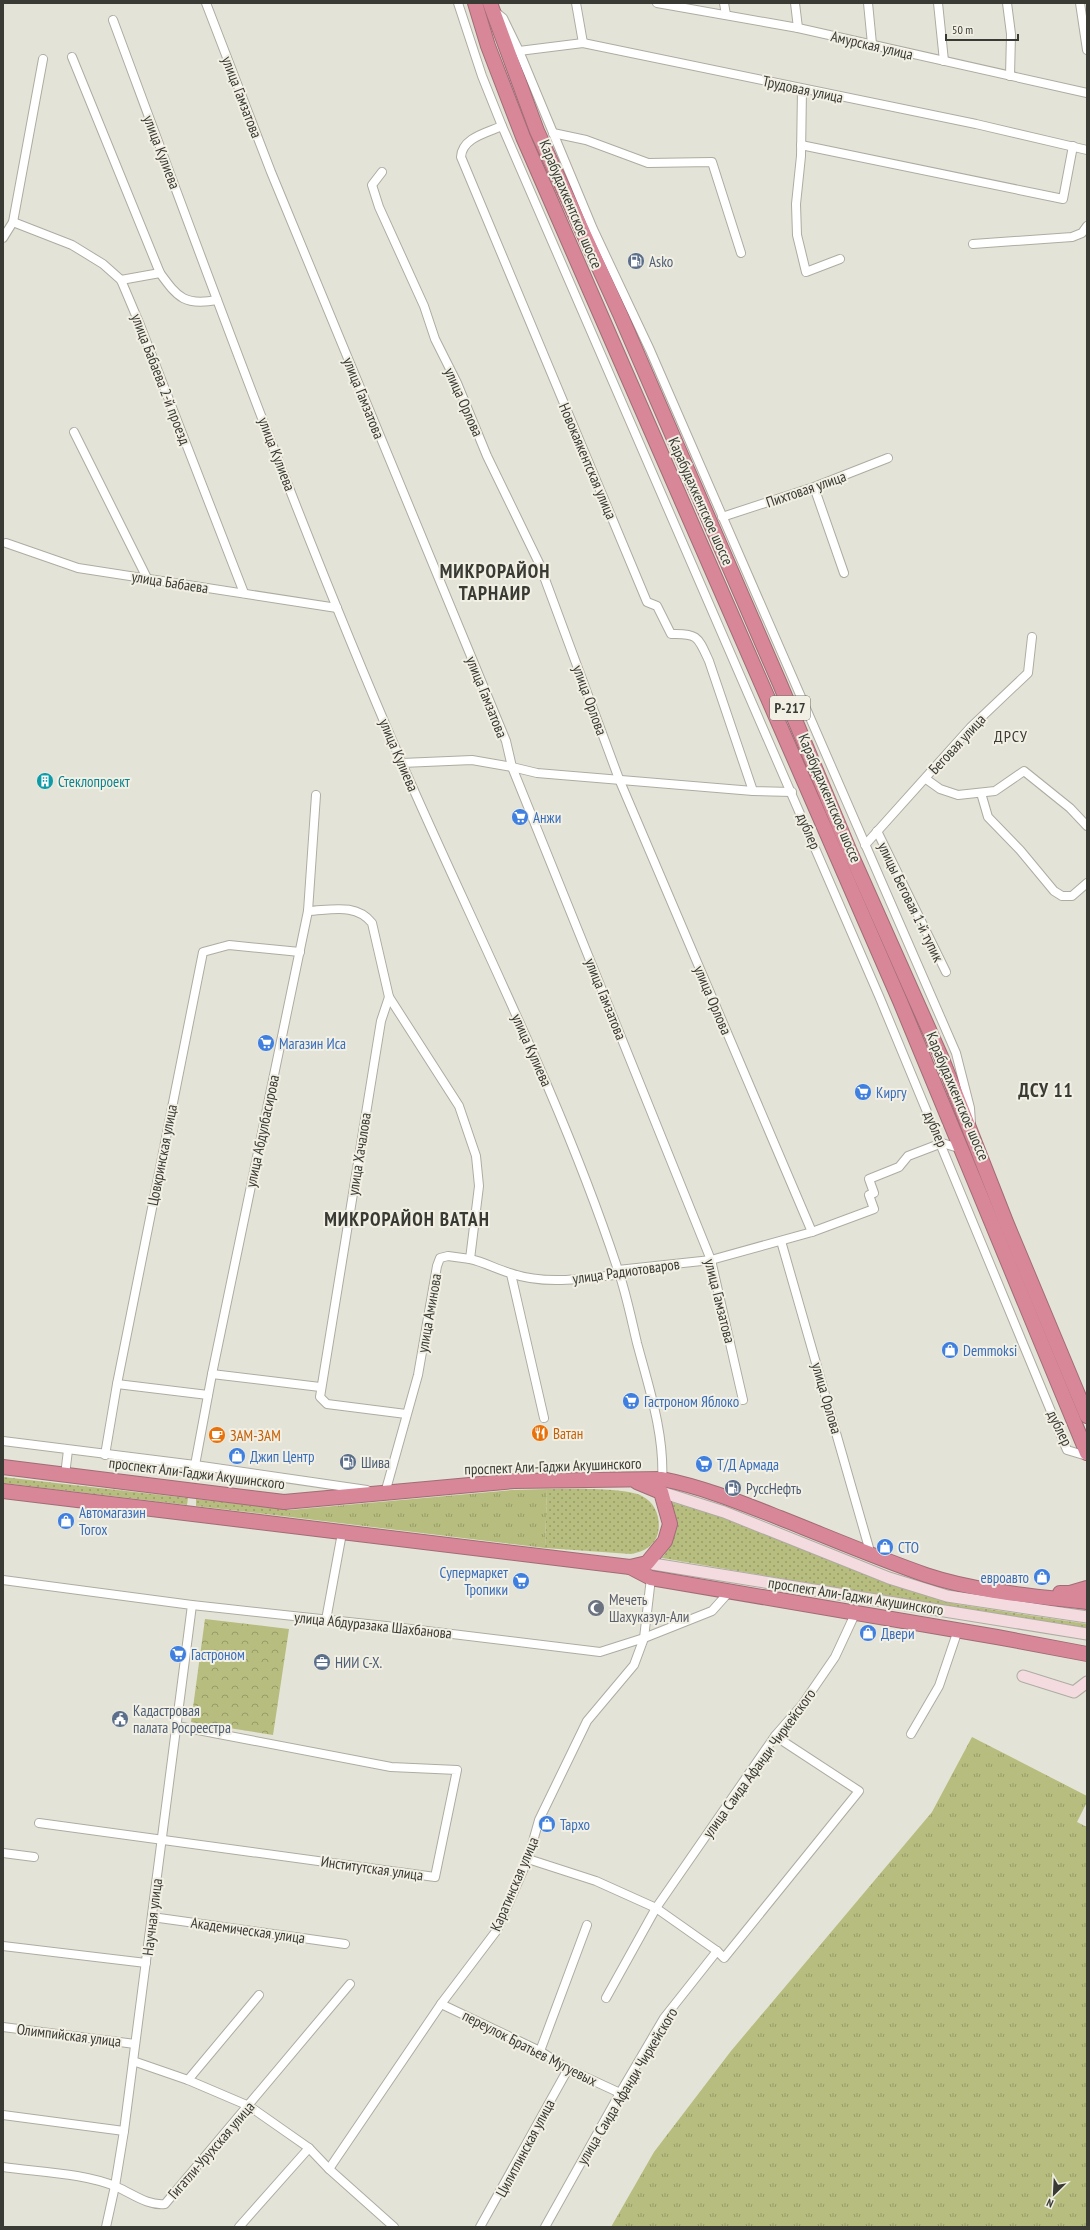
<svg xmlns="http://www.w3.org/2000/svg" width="1090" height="2230" viewBox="0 0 1090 2230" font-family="'PT Sans Narrow',sans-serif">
<defs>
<pattern id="grass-dots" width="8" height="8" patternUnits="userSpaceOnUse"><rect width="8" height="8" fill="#b7bd7e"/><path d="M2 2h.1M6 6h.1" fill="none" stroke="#969b68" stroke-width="1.8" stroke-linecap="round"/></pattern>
<pattern id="forest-crowns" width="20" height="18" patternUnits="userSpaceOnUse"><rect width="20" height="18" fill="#b7bd7e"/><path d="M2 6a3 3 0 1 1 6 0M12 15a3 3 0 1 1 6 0" fill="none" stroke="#969b68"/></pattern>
<pattern id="park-tufts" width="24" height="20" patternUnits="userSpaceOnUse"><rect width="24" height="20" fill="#b7bd7e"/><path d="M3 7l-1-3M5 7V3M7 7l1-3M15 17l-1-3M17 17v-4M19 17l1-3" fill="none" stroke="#969b68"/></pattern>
</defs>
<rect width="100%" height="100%" fill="#e4e3d7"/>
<g fill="url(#grass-dots)">
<path d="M3 1477 188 1498 187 1505 3 1483Z"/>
<path d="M547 1489C569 1489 624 1487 642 1496 656 1503 661 1519 658 1533 655 1546 643 1552 631 1554L545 1548Z"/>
<path d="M196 1499 290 1510V1517L196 1506Z"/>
<path d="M671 1502 725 1518 907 1590 956 1604 1087 1624V1628L958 1609 662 1558C677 1538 679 1526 671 1502Z"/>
</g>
<path fill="url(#forest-crowns)" d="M205 1619 289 1629 273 1735 191 1722Z"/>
<g fill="url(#park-tufts)">
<path d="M547 1489 545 1548 290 1517V1510L512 1490Z"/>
<path d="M972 1737 1087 1796V1802L1077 1822 1087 1827V2227H611L654 2152 731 2051 932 1812Z"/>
</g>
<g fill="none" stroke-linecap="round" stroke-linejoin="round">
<g stroke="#aeaca1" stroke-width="10">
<g id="street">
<path d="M206 3 271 172 506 741 512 767 711 1260 743 1400"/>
<path d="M458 3 482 76 502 126 879 996 1067 1450 1087 1456"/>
<path d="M576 3 583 43"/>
<path d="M657 3 798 28 1087 93"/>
<path d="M724 3 726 15"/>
<path d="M795 3 798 28"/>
<path d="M868 3 872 44"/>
<path d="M938 3 944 61"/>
<path d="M1007 3 1011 34 1010 76"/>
<path d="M1080 3 1087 50"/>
<path d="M497 13 503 18 519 51 593 229 650 350 956 1053 970 1108 971 1123"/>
<path d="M113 20C205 268 296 518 401 761 474 929 559 1092 617 1267 626 1292 631 1318 637 1343 649 1388 665 1435 662 1482"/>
<path d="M519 51 583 43 976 124 1087 150"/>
<path d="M72 57 160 273C178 298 185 306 217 300"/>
<path d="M802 89 801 156 796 204 797 235 806 272 840 259"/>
<path d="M502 126C486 133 462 138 461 157L647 602 657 606 671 634C698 633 698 637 709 661L753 791"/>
<path d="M553 133 586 140 648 163 712 162 741 253"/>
<path d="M801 145 1063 199 1073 146"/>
<path d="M382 172 372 185 379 207 424 306 435 339 457 383 487 456 539 563 619 779 812 1232"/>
<path d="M13 222 72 245 103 264 121 280 140 325 244 593"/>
<path d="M3 238 13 222 43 59"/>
<path d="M973 244 1072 237 1082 233 1087 226"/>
<path d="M121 280 160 273"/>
<path d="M74 432 147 578"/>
<path d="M814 487 844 573"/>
<path d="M722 517 814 487 888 458"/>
<path d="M6 543 78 568 337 608"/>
<path d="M402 763 472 760 512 767 537 773 753 791 792 792"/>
<path d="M926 779 940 789 958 795 995 791 1024 771 1070 808 1087 826"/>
<path d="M981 793 988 817 1020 850 1054 891 1062 896H1072L1087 883"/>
<path d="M877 831 946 972"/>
<path d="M865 845 970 728 1028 673 1032 637"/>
<path d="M308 911C332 910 356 903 372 923L389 997 459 1106 476 1156 479 1186 470 1259 448 1256 440 1258 437 1266 418 1375 385 1493 382 1492"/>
<path d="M389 997 381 1021 320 1397 327 1404 406 1414"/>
<path d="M781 1241 871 1555"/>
<path d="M470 1259C484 1262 496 1269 510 1273 544 1285 580 1279 614 1275L618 1270 711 1260 812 1232 874 1209 869 1195 874 1193 869 1179 899 1167 908 1156 942 1143 962 1149"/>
<path d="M511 1274 544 1418"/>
<path d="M212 1374 320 1387"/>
<path d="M117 1384 208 1395"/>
<path d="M3 1441 195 1465 367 1490"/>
<path d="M105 1455 117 1384 203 952 229 945 300 952"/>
<path d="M195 1465 212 1374 308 911 316 795"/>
<path d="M65 1475 68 1450"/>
<path d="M3 1580 192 1605 386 1626 600 1652 644 1638 712 1611 729 1592"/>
<path d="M326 1620 342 1533"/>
<path d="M911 1734 939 1686 958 1630"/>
<path d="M39 1823 435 1877 457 1770 391 1767 177 1726"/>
<path d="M3 1853 34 1857"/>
<path d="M528 1859 596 1881 656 1908 717 1951 724 1958 859 1791 775 1736"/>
<path d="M152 1917 345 1944"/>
<path d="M3 1946 146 1963"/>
<path d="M606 1998 656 1908 775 1736 802 1705 835 1657 855 1614"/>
<path d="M441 2004 540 2051 568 2069 620 2093"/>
<path d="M3 2027 135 2044"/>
<path d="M540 2051 587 1925"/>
<path d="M133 2061 188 2080 249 2106 309 2148 329 2169 394 2227"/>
<path d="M188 2080 259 1995"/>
<path d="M3 2115 124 2131"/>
<path d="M3 2167C38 2172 85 2173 117 2187 133 2194 148 2206 165 2204L350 1984"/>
<path d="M329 2169 441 2004 497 1930 528 1859 539 1820 587 1721 634 1665 644 1638 651 1578"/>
<path d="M106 2227 115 2186 124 2131 192 1605"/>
<path d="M239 2227 309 2148"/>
<path d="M480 2227 568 2069"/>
<path d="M545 2227 620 2093 664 2018 717 1951"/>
</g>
</g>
<g stroke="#aeaca1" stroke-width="13">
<g id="secondary">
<path d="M661 1492 724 1512 889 1578 947 1596 1087 1617"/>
<path d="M647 1563 1087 1634"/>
<path d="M1023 1676 1074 1692 1087 1682"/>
</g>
</g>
<g stroke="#a16c76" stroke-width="16">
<g id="highway">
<path d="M475 3 488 46 523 137 900 1001 1087 1453"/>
<path d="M490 3 537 131 620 314 780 684 850 852 942 1059 1006 1222 1087 1416"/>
<path d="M3 1467 284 1502 514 1481 662 1479C703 1487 742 1503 780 1518 828 1537 877 1558 926 1575 977 1592 1034 1596 1087 1602"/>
<path d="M3 1491 630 1567 651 1578 997 1637 1087 1654"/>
<path d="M630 1567 647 1563 665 1541 670 1524 661 1492 637 1482"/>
<path d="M1060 1593H1070L1087 1588"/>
</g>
</g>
<use href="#street" stroke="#fff" stroke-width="8"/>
<use href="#secondary" stroke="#f3dbe0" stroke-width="11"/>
<use href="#highway" stroke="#d88799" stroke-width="14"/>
</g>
<defs>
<g id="fuel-disc" transform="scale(0.9)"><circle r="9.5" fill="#5c6f8a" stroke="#f2f0e4"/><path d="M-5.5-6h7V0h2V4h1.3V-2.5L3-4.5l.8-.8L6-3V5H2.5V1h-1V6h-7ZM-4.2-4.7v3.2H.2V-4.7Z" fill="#fff"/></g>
<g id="building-disc" transform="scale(0.9)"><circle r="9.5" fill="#0f9aa8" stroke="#f2f0e4"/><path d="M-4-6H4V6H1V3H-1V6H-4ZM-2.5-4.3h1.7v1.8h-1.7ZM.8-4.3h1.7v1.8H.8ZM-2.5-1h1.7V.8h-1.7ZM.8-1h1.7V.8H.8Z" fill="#fff"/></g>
<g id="supermarket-disc" transform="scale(0.9)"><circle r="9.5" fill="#3f7fe0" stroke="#f2f0e4"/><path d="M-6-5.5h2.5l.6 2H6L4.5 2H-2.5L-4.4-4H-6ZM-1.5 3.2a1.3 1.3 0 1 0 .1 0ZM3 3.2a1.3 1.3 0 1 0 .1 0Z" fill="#fff"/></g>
<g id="shop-disc" transform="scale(0.9)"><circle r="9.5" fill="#3f7fe0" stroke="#f2f0e4"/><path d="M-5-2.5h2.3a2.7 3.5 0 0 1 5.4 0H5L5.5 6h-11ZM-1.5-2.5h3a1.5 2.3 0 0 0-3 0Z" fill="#fff"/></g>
<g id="restaurant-disc" transform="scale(0.9)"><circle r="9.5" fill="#e8710a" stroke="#f2f0e4"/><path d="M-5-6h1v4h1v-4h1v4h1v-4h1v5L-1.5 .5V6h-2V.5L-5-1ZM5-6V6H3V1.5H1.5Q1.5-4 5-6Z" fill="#fff"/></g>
<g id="cafe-disc" transform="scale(0.9)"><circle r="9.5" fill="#e8710a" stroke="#f2f0e4"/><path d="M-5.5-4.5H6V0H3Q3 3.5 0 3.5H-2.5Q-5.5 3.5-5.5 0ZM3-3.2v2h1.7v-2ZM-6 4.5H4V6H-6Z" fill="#fff"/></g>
<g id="mosque-disc" transform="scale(0.9)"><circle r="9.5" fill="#6b7280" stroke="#f2f0e4"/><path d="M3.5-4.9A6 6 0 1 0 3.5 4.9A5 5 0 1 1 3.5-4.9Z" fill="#fff"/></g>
<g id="office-disc" transform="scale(0.9)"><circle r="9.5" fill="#5c6f8a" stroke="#f2f0e4"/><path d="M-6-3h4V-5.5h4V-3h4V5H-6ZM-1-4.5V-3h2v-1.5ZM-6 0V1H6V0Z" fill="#fff"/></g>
<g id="civic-disc" transform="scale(0.9)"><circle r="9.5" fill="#5c6f8a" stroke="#f2f0e4"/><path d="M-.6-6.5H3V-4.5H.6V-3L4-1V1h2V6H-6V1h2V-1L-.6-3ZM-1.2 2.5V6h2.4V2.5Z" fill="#fff"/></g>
</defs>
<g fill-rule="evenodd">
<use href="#fuel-disc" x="636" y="261"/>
<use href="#building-disc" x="45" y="781"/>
<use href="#supermarket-disc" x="520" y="817"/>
<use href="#supermarket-disc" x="266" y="1043"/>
<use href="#supermarket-disc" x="863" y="1092"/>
<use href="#shop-disc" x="950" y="1350"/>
<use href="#supermarket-disc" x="631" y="1401"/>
<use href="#restaurant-disc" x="540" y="1433"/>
<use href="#cafe-disc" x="217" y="1435"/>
<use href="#shop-disc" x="237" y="1456"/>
<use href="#fuel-disc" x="348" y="1462"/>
<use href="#supermarket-disc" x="704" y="1464"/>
<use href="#fuel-disc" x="733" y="1488"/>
<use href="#shop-disc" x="66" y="1521"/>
<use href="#shop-disc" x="885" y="1547"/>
<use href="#shop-disc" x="1042" y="1577"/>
<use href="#supermarket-disc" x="521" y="1581"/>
<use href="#mosque-disc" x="596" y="1608"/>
<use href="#shop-disc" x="868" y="1633"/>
<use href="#supermarket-disc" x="178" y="1654"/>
<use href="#office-disc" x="322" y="1662"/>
<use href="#civic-disc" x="120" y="1719"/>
<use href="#shop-disc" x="547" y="1824"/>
</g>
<g text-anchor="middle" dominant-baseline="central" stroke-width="4" stroke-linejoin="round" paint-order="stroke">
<rect fill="#f2f0e4" stroke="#71716a" stroke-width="1" x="770" y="696" width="40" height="24" rx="3"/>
<g font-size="14" font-weight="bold" fill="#3a3a35">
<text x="790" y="708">Р-217</text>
</g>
<g font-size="15" fill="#3a3a35" stroke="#f2f0e4">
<text transform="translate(872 45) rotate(13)">Амурская улица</text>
<text transform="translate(803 89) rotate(12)">Трудовая улица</text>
<text transform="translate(242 97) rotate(69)">улица Гамзатова</text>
<text transform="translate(162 152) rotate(69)">улица Кулиева</text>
<text transform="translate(571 204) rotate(67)">Карабудахкентское шоссе</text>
<text transform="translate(161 379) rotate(69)">улица Бабаева 2-й проезд</text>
<text transform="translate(364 398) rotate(68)">улица Гамзатова</text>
<text transform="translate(464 402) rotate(66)">улица Орлова</text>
<text transform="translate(277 454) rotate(69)">улица Кулиева</text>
<text transform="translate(588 461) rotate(67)">Новокаякентская улица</text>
<text transform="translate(806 489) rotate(-19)">Пихтовая улица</text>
<text transform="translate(701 501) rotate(66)">Карабудахкентское шоссе</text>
<text transform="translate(170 582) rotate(9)">улица Бабаева</text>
<text transform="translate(487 697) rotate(68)">улица Гамзатова</text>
<text transform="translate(590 700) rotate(70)">улица Орлова</text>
<text transform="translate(957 744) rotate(-47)">Беговая улица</text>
<text transform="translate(399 755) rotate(67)">улица Кулиева</text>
<text transform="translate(830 798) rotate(67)">Карабудахкентское шоссе</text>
<text transform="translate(809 831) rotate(67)">дублер</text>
<text transform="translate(911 902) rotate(64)">улицы Беговая 1-й тупик</text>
<text transform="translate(606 999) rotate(68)">улица Гамзатова</text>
<text transform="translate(713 1000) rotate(67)">улица Орлова</text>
<text transform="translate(532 1050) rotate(66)">улица Кулиева</text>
<text transform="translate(958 1096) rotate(67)">Карабудахкентское шоссе</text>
<text transform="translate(936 1129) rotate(67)">дублер</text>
<text transform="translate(262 1131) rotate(-78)">улица Абдулбасирова</text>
<text transform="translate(359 1154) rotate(-81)">улица Хачалова</text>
<text transform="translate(162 1155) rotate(-79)">Цовкринская улица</text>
<text transform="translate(626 1271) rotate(-8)">улица Радиотоваров</text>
<text transform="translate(720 1301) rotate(76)">улица Гамзатова</text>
<text transform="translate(429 1313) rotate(-80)">улица Аминова</text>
<text transform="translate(827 1398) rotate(74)">улица Орлова</text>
<text transform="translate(1060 1428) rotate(64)">дублер</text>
<text transform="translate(553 1466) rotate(-2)">проспект Али-Гаджи Акушинского</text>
<text transform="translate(197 1473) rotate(7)">проспект Али-Гаджи Акушинского</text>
<text transform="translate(856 1596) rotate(9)">проспект Али-Гаджи Акушинского</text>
<text transform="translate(373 1625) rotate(6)">улица Абдуразака Шахбанова</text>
<text transform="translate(759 1763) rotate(-54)">улица Саида Афанди Чиркейского</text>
<text transform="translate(372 1868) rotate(8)">Институтская улица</text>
<text transform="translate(514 1884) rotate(-67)">Каратинская улица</text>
<text transform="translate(152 1917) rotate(-83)">Научная улица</text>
<text transform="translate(248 1930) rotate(8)">Академическая улица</text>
<text transform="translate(69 2035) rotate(7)">Олимпийская улица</text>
<text transform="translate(530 2048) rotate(27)">переулок Братьев Мугуевых</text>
<text transform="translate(627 2086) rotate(-59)">улица Саида Афанди Чиркейского</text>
<text transform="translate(525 2148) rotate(-62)">Цилитлинская улица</text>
<text transform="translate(211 2150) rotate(-49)">Гигатли-Урухская улица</text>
</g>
<g font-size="15" fill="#4e5e75" stroke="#f2f0e4" text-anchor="start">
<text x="649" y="261">Asko</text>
<text x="361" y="1462">Шива</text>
<text x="746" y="1488">РуссНефть</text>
<text x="335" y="1662">НИИ С-Х.</text>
<text x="133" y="1710">Кадастровая<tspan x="133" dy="17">палата Росреестра</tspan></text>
</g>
<g font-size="15" fill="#0d838f" stroke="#f2f0e4" text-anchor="start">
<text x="58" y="781">Стеклопроект</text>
</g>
<g font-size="15" fill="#366cbe" stroke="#f2f0e4" text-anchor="start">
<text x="533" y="817">Анжи</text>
<text x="279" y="1043">Магазин Иса</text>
<text x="876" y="1092">Киргу</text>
<text x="963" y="1350">Demmoksi</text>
<text x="644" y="1401">Гастроном Яблоко</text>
<text x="250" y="1456">Джип Центр</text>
<text x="717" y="1464">Т/Д Армада</text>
<text x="79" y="1512">Автомагазин<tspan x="79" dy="17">Тогох</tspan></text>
<text x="898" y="1547">СТО</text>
<text x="508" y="1572" text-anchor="end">Супермаркет<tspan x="508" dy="17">Тропики</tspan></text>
<text x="1029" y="1577" text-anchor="end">евроавто</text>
<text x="881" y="1633">Двери</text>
<text x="191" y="1654">Гастроном</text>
<text x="560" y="1824">Тархо</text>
</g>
<g font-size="15" fill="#c56008" stroke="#f2f0e4" text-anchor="start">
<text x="553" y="1433">Ватан</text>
<text x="230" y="1435">ЗАМ-ЗАМ</text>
</g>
<g font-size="15" fill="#5b616d" stroke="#f2f0e4" text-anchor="start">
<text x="609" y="1599">Мечеть<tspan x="609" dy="17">Шахуказул-Али</tspan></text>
</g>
<g font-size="16" letter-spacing="1" fill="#3a3a35" stroke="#f2f0e4">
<text x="1011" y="736">ДРСУ</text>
</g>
<g font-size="19" font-weight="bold" letter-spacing="1" fill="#3a3a35" stroke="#f2f0e4">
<text x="495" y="571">МИКРОРАЙОН<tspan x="495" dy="22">ТАРНАИР</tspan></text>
<text x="1046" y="1090">ДСУ 11</text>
<text x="407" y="1219">МИКРОРАЙОН ВАТАН</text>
</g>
</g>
<rect width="1090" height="2230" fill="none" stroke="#3a3a35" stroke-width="8"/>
<g transform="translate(1054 2194) rotate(204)" stroke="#f2f0e4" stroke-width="3" paint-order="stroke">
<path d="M0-3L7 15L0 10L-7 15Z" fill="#3a3a35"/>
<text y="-6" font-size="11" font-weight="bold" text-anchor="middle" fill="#3a3a35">N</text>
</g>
<path d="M946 34v6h72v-6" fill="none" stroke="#3a3a35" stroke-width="2"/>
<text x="952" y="34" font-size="12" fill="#3a3a35" stroke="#f2f0e4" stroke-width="3" paint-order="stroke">50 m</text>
</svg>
